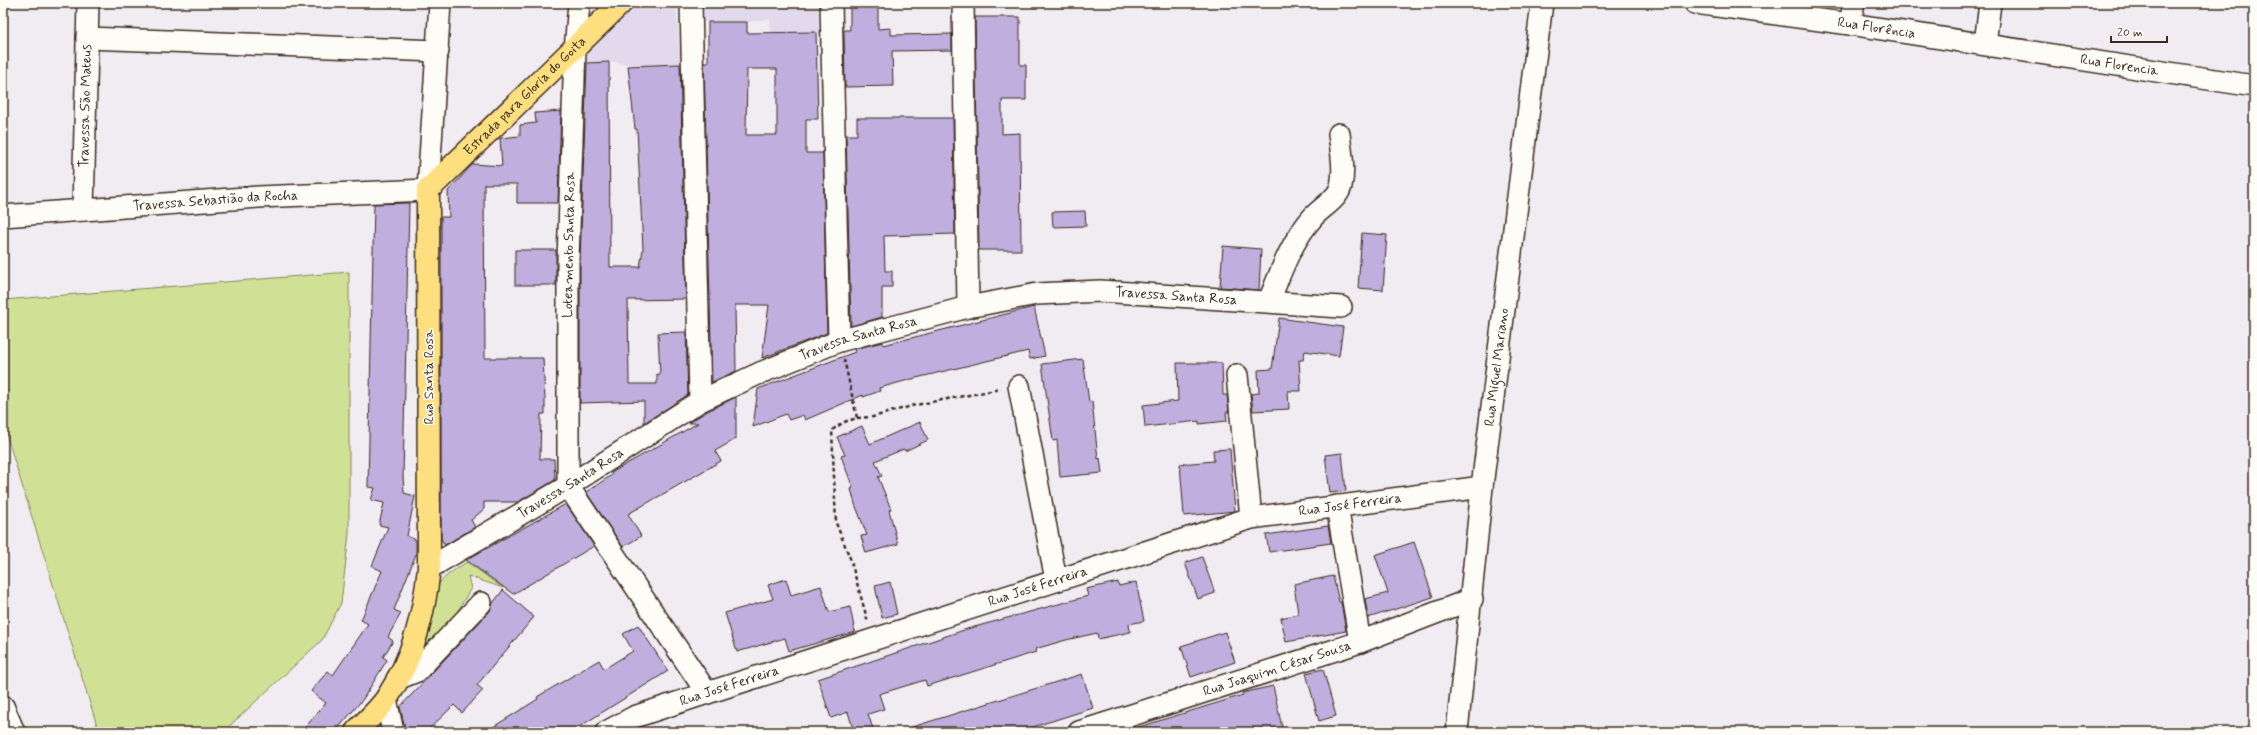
<svg xmlns="http://www.w3.org/2000/svg" width="2257" height="735" viewBox="0 0 2257 735" font-family="Mynerve,sans-serif">
<rect width="100%" height="100%" fill="#f1ecf2"/>
<filter id="ink" filterUnits="userSpaceOnUse"><feTurbulence type="fractalNoise" baseFrequency=".025" numOctaves="2"/><feDisplacementMap in="SourceGraphic" scale="8" xChannelSelector="R" yChannelSelector="G"/><feConvolveMatrix kernelMatrix="1 2 1 2 8 2 1 2 1" color-interpolation-filters="sRGB"/></filter>
<g filter="url(#ink)">
<g fill="#e2d9ec">
<path d="M625 3H676L681 64 635 65 614 62 567 63Z"/>
<path d="M704 3H818L819 33H771L770 19 747 22H704Z"/>
</g>
<g fill="#d0e195" stroke="#86865a">
<path d="M349 272V534L341 603 322 640 223 732H99L3 424V300Z"/>
<path d="M467 562 503 588 468 576 471 588 456 614 429 644 425 642C431 596 425 587 467 562Z"/>
</g>
<g fill="#c0aede" stroke="#3b2a1e" fill-rule="evenodd">
<path d="M850 3H878V29L891 28V35L952 34V50L892 51 893 86 845 87 844 30H850Z"/>
<path d="M975 17H1020V65H1026V100H1002V134L1020 133 1021 250H979Z"/>
<path d="M708 22H747V33L816 32 818 119H806V153H823L827 333 762 358 769 305H735L736 371 712 382 704 63H708ZM747 69H777V135H746Z"/>
<path d="M609 62 610 267H640L643 249 637 129H635L628 66 680 64 686 299 628 300 629 384H657V374L660 375 658 333 686 332 688 395 644 423V401L580 403V261L587 63Z"/>
<path d="M561 111 558 203H517V184H484L485 358H543L545 399V414H541L540 459H554L555 480 518 502H484V509L471 520 475 527 445 545 441 539V217H449L448 191 473 164 502 166 500 138 520 136V125L536 123 535 113Z"/>
<path d="M857 118H953L955 234 884 236 885 271H892V287H882V317L851 326 846 135H857Z"/>
<path d="M409 203 403 476 404 493 415 496 407 536 416 540V554L394 610 401 613 388 637 393 641 383 657 387 660 363 699 335 732H301L326 703 311 691 328 671 333 675 368 624 361 620 382 571 372 566 388 527 379 525 384 503 371 500 375 488 368 487 374 204Z"/>
<path d="M1085 211 1086 226 1053 227 1052 212Z"/>
<path d="M1362 233 1387 235 1383 290 1358 288Z"/>
<path d="M1223 246 1261 249 1259 290 1220 287Z"/>
<rect x="515" y="250" width="41" height="35"/>
<path d="M1034 307 1045 356 1030 359 1028 351 912 379 879 388 880 391 863 397V395L805 420 803 415 789 420 786 414 753 427 758 389 855 352 854 349 883 342V345Z"/>
<path d="M1279 318 1343 327 1339 356 1305 351 1303 360H1299L1301 391H1288L1289 409 1253 411 1251 394 1259 393 1258 370 1272 369Z"/>
<path d="M1083 359 1089 402 1092 401 1098 459 1100 458 1102 473 1060 477 1057 440 1053 441 1042 364Z"/>
<path d="M1177 363H1222L1223 395H1227L1229 412H1226L1227 421 1199 424V421L1145 427 1143 405 1178 401Z"/>
<path d="M736 397V439L715 451 721 461 628 514 641 536 623 547 586 492 612 475 611 473 698 423H688L706 412Z"/>
<path d="M920 422 928 440 905 451 904 449 875 461 882 476 878 477 891 509 889 510 898 544 866 553 861 536 867 535 855 504 851 489 853 488 841 456 845 455 837 437 862 426 870 444Z"/>
<path d="M1230 449 1235 511 1184 516 1180 464 1214 461 1213 450Z"/>
<path d="M1342 453 1346 491 1330 493 1325 455Z"/>
<path d="M566 504 594 546 513 594 466 560Z"/>
<path d="M1328 526 1331 543 1269 552 1266 535Z"/>
<path d="M1414 542 1433 597 1368 618 1365 599 1388 593 1375 555Z"/>
<path d="M1202 557 1215 593 1198 599 1185 563Z"/>
<path d="M1333 576 1339 602H1341L1346 631 1286 642 1281 618 1298 614 1294 584Z"/>
<path d="M786 579 791 595 821 586 829 612 850 607 855 632 789 651 785 638 737 652 725 613 773 599 768 585Z"/>
<path d="M890 582 897 614 882 618 875 586Z"/>
<path d="M1118 582 1119 586 1136 582 1144 621 1129 624 1130 632 1098 639 1097 633 1066 640 1035 649 1036 652 927 686 925 680 879 694 884 709 868 714 874 732H854L848 712 831 718 818 679 967 629 1088 596 1086 589Z"/>
<path d="M503 590 534 617 477 685 483 690 462 713 454 705 426 732H406L400 707 490 611 493 603Z"/>
<path d="M638 625 668 671 571 732H485L538 699 537 697 599 660 604 669 633 651 623 634Z"/>
<path d="M1225 632 1235 662 1191 677 1181 646Z"/>
<path d="M1323 669 1336 716 1319 721 1306 673Z"/>
<path d="M1082 674 1093 708 1017 732H909V728Z"/>
<path d="M1273 686 1283 732H1137L1136 728 1243 695 1242 693Z"/>
</g>
<g fill="none" stroke-linecap="round" stroke-linejoin="round">
<g stroke="#3b2a1e" stroke-width="24">
<g id="minor">
<path d="M579 3 575 50 568 261V486L707 693"/>
<path d="M691 3 700 401"/>
<path d="M831 3 839 341"/>
<path d="M963 3 968 307"/>
<path id="s1" d="M1695 3 1850 24 2254 86"/>
<path d="M1850 24 1854 3"/>
<path d="M87 38 438 51"/>
<path d="M1985 44 1990 3"/>
<path id="s2" d="M83 210 88 3"/>
<path id="s3" d="M3 216 258 197 428 190 440 3"/>
<path d="M1269 301C1281 271 1291 242 1313 217 1322 207 1338 199 1341 186 1345 169 1341 150 1339 134"/>
<path d="M1237 375 1251 518"/>
<path d="M1019 386 1056 580"/>
<path d="M1337 506 1360 642"/>
<path id="s4" d="M429 568 568 486 700 401 760 373 839 341 968 307 1037 294 1100 291 1341 307"/>
<path d="M397 679 417 671 481 603"/>
<path d="M386 699 393 732"/>
<path d="M3 706 14 732"/>
<path id="s5" d="M606 732 634 717 707 693 1251 518 1482 487"/>
<path id="s6" d="M1079 732 1360 642 1472 599"/>
<path id="s7" d="M1457 732 1482 487 1542 3"/>
</g>
</g>
<g stroke="#3b2a1e" stroke-width="25">
<g id="major">
<path id="s8" d="M356 732C366 721 379 710 387 698 413 658 424 615 429 568L428 190 621 3"/>
</g>
</g>
<g stroke="#3b2a1e" stroke-width="2.5" stroke-dasharray="4 3" stroke-linecap="butt">
<path d="M844 359 857 418 844 422 832 430 836 523 850 558 868 622"/>
<path d="M857 418 873 417 915 405 1001 389"/>
</g>
<use href="#minor" stroke="#fdfcf7" stroke-width="21"/>
<use href="#major" stroke="#fedf80" stroke-width="22"/>
</g>
</g>
<g text-anchor="middle" dominant-baseline="central" stroke-width="3" stroke-linejoin="round" paint-order="stroke">
<g font-size="14" fill="#3b2a1e" stroke="#fdfcf7">
<text stroke="none"><textPath href="#s1" startOffset="183">Rua Florência</textPath></text>
<text stroke="none"><textPath href="#s1" startOffset="429">Rua Florencia</textPath></text>
<text stroke="none"><textPath href="#s8" startOffset="697">Estrada para Gloria do Goita</textPath></text>
<text stroke="none"><textPath href="#s2" startOffset="104">Travessa São Mateus</textPath></text>
<text stroke="none"><textPath href="#s3" startOffset="213">Travessa Sebastião da Rocha</textPath></text>
<text transform="translate(569 245) rotate(-89)">Loteamento Santa Rosa</text>
<text stroke="none"><textPath href="#s4" startOffset="813">Travessa Santa Rosa</textPath></text>
<text stroke="none"><textPath href="#s4" startOffset="489">Travessa Santa Rosa</textPath></text>
<text stroke="none"><textPath href="#s7" startOffset="367">Rua Miguel Mariano</textPath></text>
<text transform="translate(429 377) rotate(-90)">Rua Santa Rosa</text>
<text stroke="none"><textPath href="#s4" startOffset="165">Travessa Santa Rosa</textPath></text>
<text stroke="none"><textPath href="#s5" startOffset="780">Rua José Ferreira</textPath></text>
<text stroke="none"><textPath href="#s5" startOffset="456">Rua José Ferreira</textPath></text>
<text stroke="none"><textPath href="#s6" startOffset="208">Rua Joaquim César Sousa</textPath></text>
<text stroke="none"><textPath href="#s5" startOffset="132">Rua José Ferreira</textPath></text>
</g>
</g>
<rect width="2257" height="735" fill="none" stroke="#fdfcf7" stroke-width="16"/>
<rect x="8" y="8" width="2241" height="719" fill="none" stroke="#3b2a1e" stroke-width="1.5" filter="url(#ink)"/>
<path d="M2111 36v6h56v-6" fill="none" stroke="#3b2a1e" stroke-width="2"/>
<text x="2117" y="36" font-size="12" fill="#3b2a1e" stroke="#fdfcf7" stroke-width="3" paint-order="stroke">20 m</text>
</svg>
